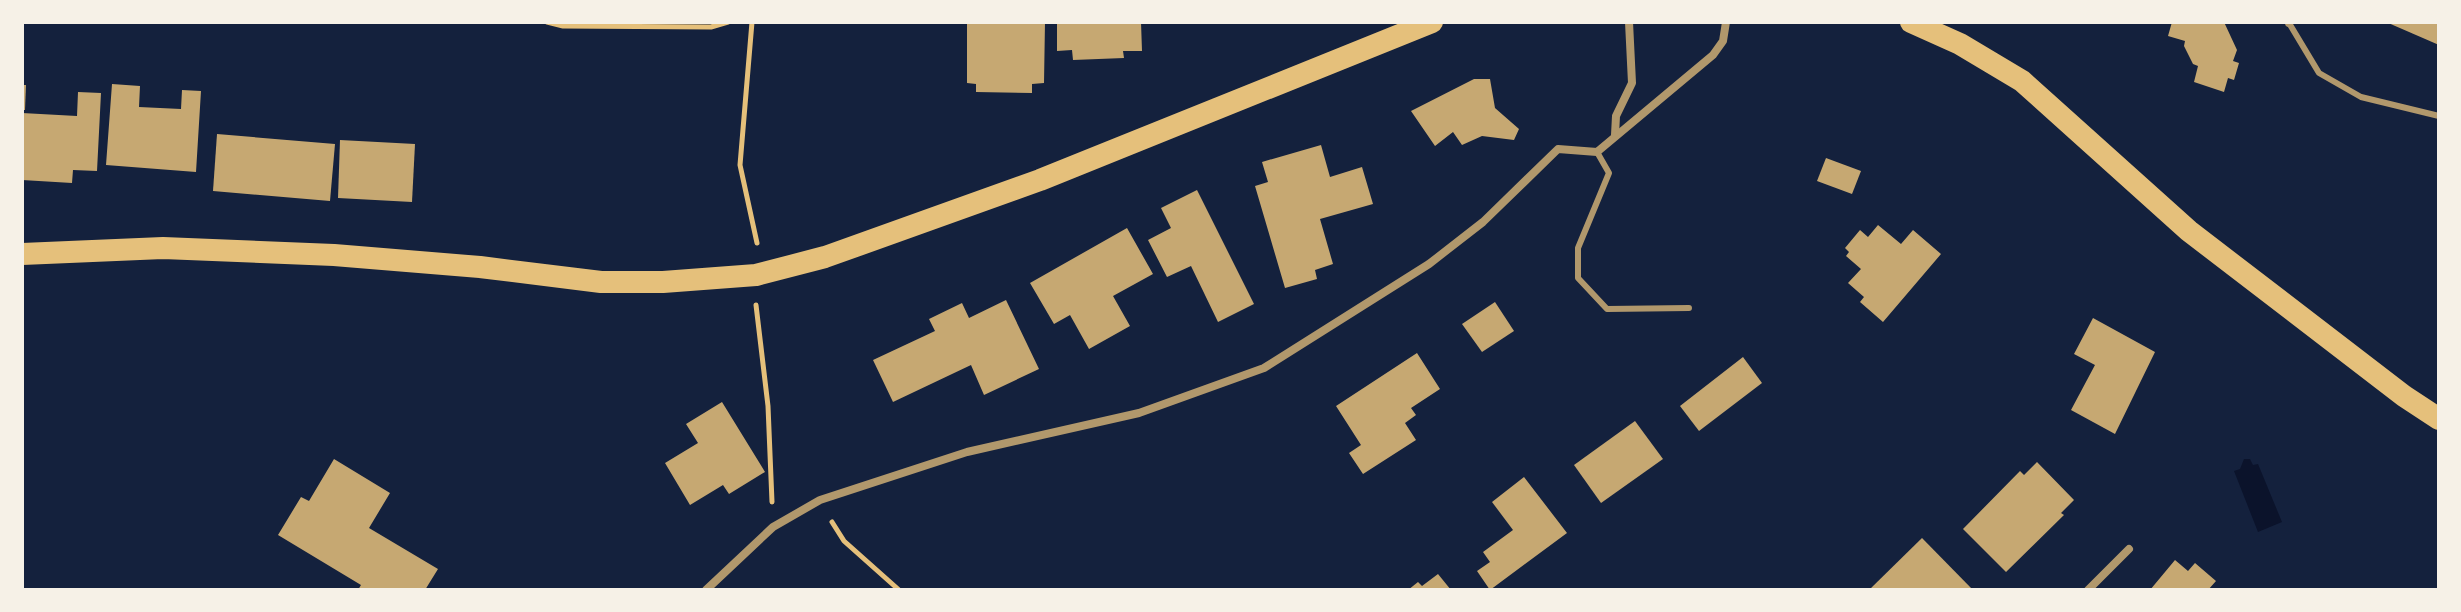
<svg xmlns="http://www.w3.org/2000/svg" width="2461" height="612" viewBox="0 0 2461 612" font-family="Karla,sans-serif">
<rect width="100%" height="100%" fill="#14213d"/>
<path fill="#0b132b" d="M2244 459H2250L2253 465 2258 464 2282 522 2258 532 2234 471 2240 469Z"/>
<g fill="#c6a872">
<path d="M967 22H1045L1044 83 1032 84V93L976 92V84L967 83Z"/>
<path d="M1057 22H1141L1142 51H1123L1124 58 1073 60 1072 50 1057 51Z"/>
<path d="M2172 22H2224L2237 50 2233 61 2239 63 2234 80 2228 78 2224 92 2194 82 2198 66 2193 64 2184 46 2185 41 2168 36Z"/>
<path d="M2386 22H2439V45Z"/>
<path d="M1474 79H1490L1495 108 1519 129 1514 140 1482 136 1462 145 1453 132 1435 146 1411 111Z"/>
<path d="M112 84 140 86 139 107 181 109 182 90 201 91 196 172 106 165Z"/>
<path d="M22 85H26L25 110H22Z"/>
<path d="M78 92 101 93 97 171 73 170 72 183 22 180V113L77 116Z"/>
<path d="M217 134 335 144 330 201 213 191Z"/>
<path d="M340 140 415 144 412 202 338 198Z"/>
<path d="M1321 145 1330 177 1362 167 1373 204 1320 219 1333 264 1315 270 1317 279 1285 288 1255 186 1268 182 1262 162Z"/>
<path d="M1826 158 1861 171 1852 194 1817 181Z"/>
<path d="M1197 190 1254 304 1218 322 1191 266 1167 277 1148 240 1171 228 1161 208Z"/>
<path d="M1878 225 1901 244 1913 230 1941 254 1883 322 1860 302 1864 297 1848 283 1861 269 1846 256 1849 252 1845 248 1860 230 1868 237Z"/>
<path d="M1127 228 1153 274 1113 296 1130 326 1089 349 1070 315 1054 324 1030 283Z"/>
<path d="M1006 300 1039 369 984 395 971 365 893 402 873 360 935 331 929 319 962 303 969 318Z"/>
<path d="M1495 302 1514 331 1482 352 1462 324Z"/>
<path d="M2093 318 2155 352 2115 434 2071 410 2095 365 2074 354Z"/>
<path d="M1417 353 1440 389 1411 408 1416 415 1405 423 1416 440 1363 474 1349 453 1361 445 1336 406Z"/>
<path d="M1743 357 1762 383 1699 431 1680 406Z"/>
<path d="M722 402 765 472 729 494 723 485 690 505 665 463 698 443 686 424Z"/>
<path d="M1635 421 1663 459 1601 503 1574 465Z"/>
<path d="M334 459 390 493 369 528 438 569 425 590H358L361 585 278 535 301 497 309 501Z"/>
<path d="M2037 462 2074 500 2061 513 2064 515 2006 572 1963 529 2020 471 2024 475Z"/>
<path d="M1524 477 1567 533 1490 590 1477 571 1490 562 1483 552 1513 530 1492 502Z"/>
<path d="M1922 538 1973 590H1869Z"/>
<path d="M2175 560 2188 571 2195 563 2216 581 2208 590H2150Z"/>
<path d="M1438 574 1451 590H1408L1418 582 1422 586Z"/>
</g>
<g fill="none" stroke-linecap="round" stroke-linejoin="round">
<g stroke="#e5c07b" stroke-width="5">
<path d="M547 22 563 26 711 27 728 22"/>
<path d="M752 22 740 165 757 243"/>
<path d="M756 305 768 406 772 502"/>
<path d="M832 522 844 541 899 590"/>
</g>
<g stroke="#b1986c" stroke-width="6">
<path d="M2289 23 2319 73 2361 97 2439 116"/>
<path d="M1597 152 1609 173 1578 248V278L1607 309 1689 308"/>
</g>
<g stroke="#b1986c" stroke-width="8">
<path d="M2289 23V22"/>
<path d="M1615 135 1616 116 1632 83 1629 22"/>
<path d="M706 590 773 527 820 500 967 452 1139 413 1264 368 1429 264 1483 222 1558 149 1597 152 1713 55 1723 41 1726 22"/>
<path d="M2088 590 2129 549"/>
</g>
<g stroke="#e5c07b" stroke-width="22">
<path d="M1911 22 1960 44 2022 81 2189 231 2404 396 2439 419"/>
<path d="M22 254 163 248 334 255 480 267 601 282H663L756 275 825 257 1040 180 1432 22"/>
</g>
</g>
<rect width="2461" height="612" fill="none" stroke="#f6f1e7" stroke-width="48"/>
</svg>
